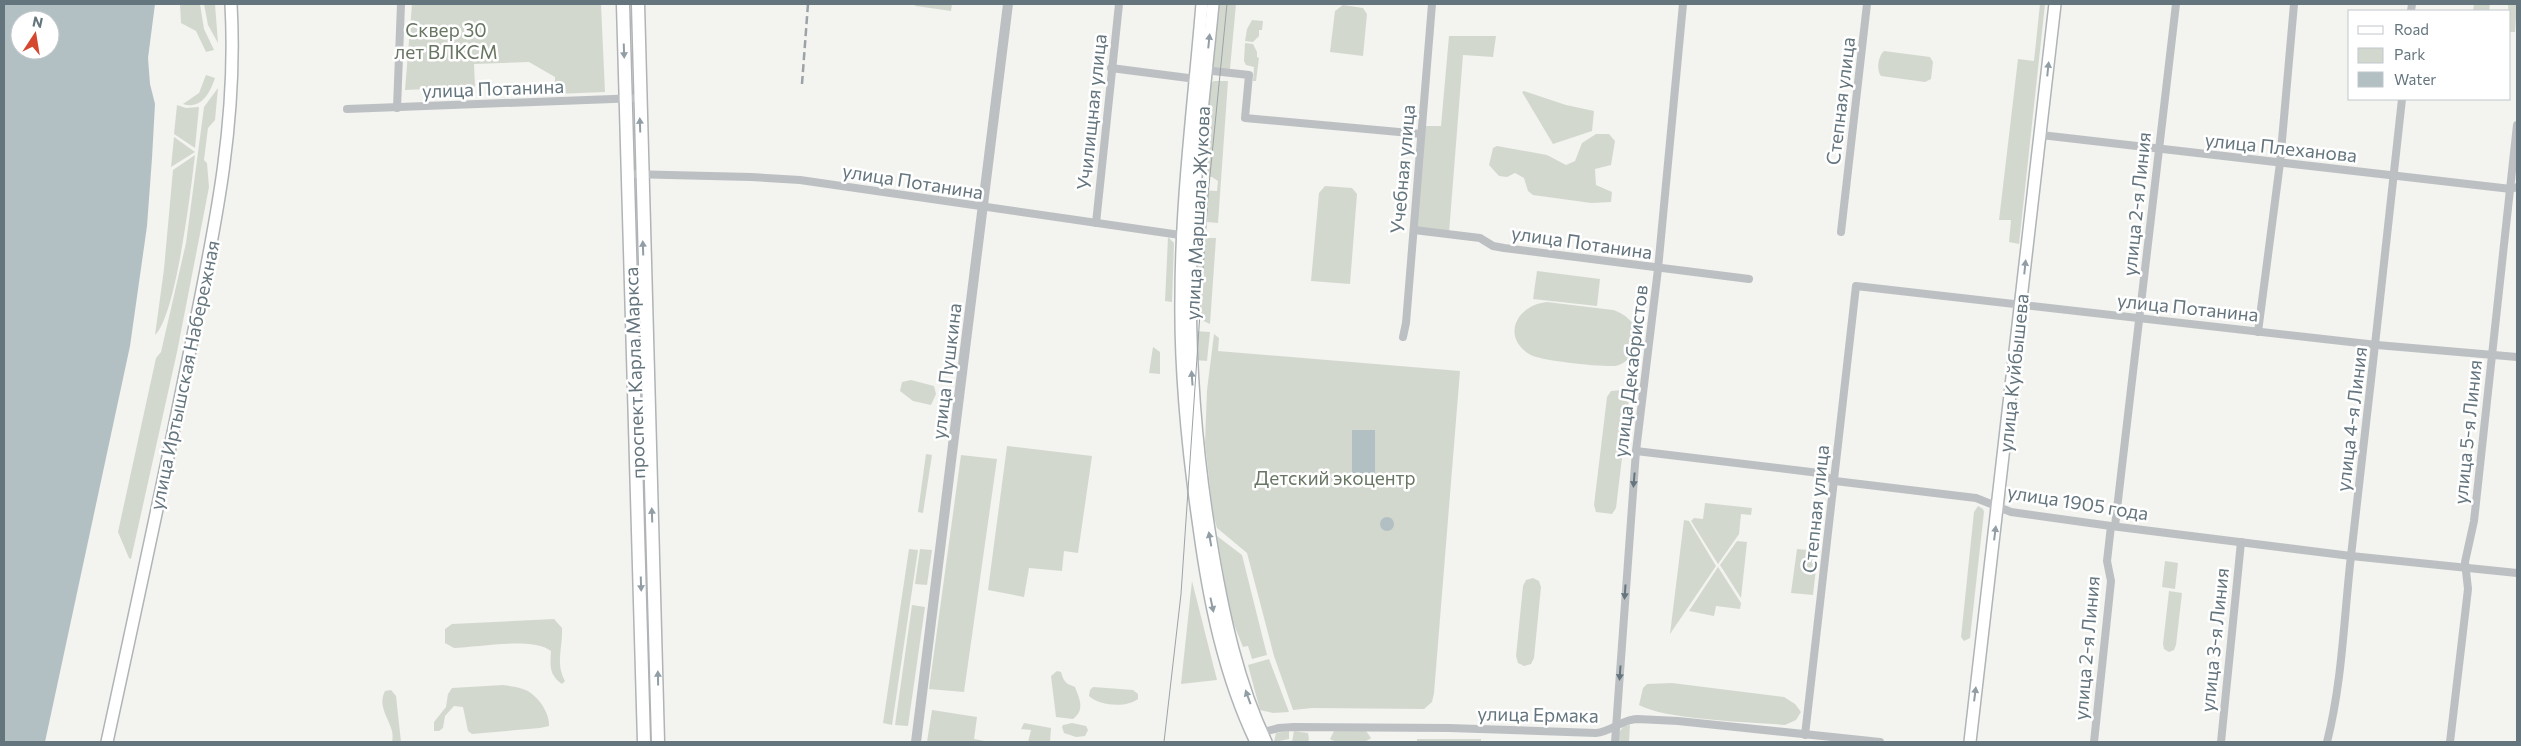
<svg xmlns="http://www.w3.org/2000/svg" width="2521" height="746" viewBox="0 0 2521 746" font-family="Commissioner,sans-serif">
<rect width="100%" height="100%" fill="#f3f3ef"/>
<g fill="#d3d8cf">
<path d="M180 4H200L204 29 214 50 206 52 196 31 181 23Z"/>
<path d="M204 4H215L218 43 208 25Z"/>
<path d="M412 4H601L605 92 555 94V77L529 62 474 64 475 87 405 90Z"/>
<path d="M913 4H952L951 11 916 6Z"/>
<path d="M1217 4H1236L1230 69H1215L1211 61Z"/>
<path d="M2040 4H2045L2019 244 2009 242 2011 220H1999L2018 59 2034 61Z"/>
<path d="M2474 4H2490L2489 11H2473Z"/>
<path d="M2508 4H2517L2515 32H2510Z"/>
<path d="M1343 5 1363 8 1367 14 1363 56 1330 52 1335 11Z"/>
<path d="M1252 20 1263 21 1262 30H1259V36L1253 42 1245 41 1247 29Z"/>
<path d="M1449 36H1496L1493 57 1463 55 1449 233 1415 228 1424 126H1441Z"/>
<path d="M1245 43 1253 44 1257 52V57L1259 58 1256 81H1253L1254 67 1246 65 1244 61Z"/>
<path d="M1884 51 1930 57 1933 62 1931 79 1925 82 1881 76C1876 70 1878 56 1884 51Z"/>
<path d="M206 75 215 78C210 93 201 110 183 104L199 93Z"/>
<path d="M1214 81H1228L1218 223 1196 221 1199 190 1217 191 1218 181 1212 177 1200 176 1210 83Z"/>
<path d="M218 88 215 120 208 128 204 160 207 163 209 187 199 239 177 352 131 559 129 558 118 532 156 358 161 352 186 243 204 107Z"/>
<path d="M1524 91 1566 105 1594 111 1592 131 1553 144 1522 92Z"/>
<path d="M177 105 186 108 199 107 195 148 174 134Z"/>
<path d="M1596 134H1609L1615 141 1611 165 1595 169 1596 185 1612 192 1611 202 1591 203 1533 195 1528 191 1524 178 1515 173 1507 177 1499 176 1489 165 1493 148 1497 146 1547 155 1566 165 1575 161 1582 143Z"/>
<path d="M174 137 195 152 171 167Z"/>
<path d="M195 155C191 189 176 316 155 335L164 269 173 170Z"/>
<path d="M1325 186 1352 188 1357 194 1350 284 1311 281 1319 193Z"/>
<path d="M1168 237 1174 243 1172 302 1165 301Z"/>
<path d="M1195 238H1216L1210 324 1195 317Z"/>
<path d="M1537 271 1600 279 1597 306 1533 299Z"/>
<path d="M1547 302 1613 310C1633 316 1647 337 1631 356 1627 361 1621 365 1615 366 1602 367 1539 361 1529 354 1501 336 1517 305 1547 302Z"/>
<path d="M1193 331 1210 332 1207 361 1195 360Z"/>
<path d="M1214 334 1219 338 1218 351 1460 371 1434 693 1432 702 1424 709 1312 708 1293 710 1274 656 1247 553 1217 528 1213 514 1205 443 1207 390Z"/>
<path d="M1153 347 1160 352V374L1149 373Z"/>
<path d="M911 380 934 386 936 394 931 405 913 401 900 391 902 382Z"/>
<path d="M1622 390 1627 392 1629 399 1616 508 1612 514 1596 512 1594 505 1607 397 1611 391Z"/>
<path d="M1007 446 1092 456 1078 553 1064 551 1062 571 1029 568 1024 597 988 590Z"/>
<path d="M926 454 932 455 923 513 918 512Z"/>
<path d="M961 455 997 459 964 692 929 689Z"/>
<path d="M1705 503 1752 508 1751 515 1741 514 1739 534 1718 564 1691 521 1694 518 1703 519Z"/>
<path d="M1978 506 1983 509 1984 512 1970 638 1964 641 1961 637 1974 512Z"/>
<path d="M1684 520 1689 521 1716 566 1670 634Z"/>
<path d="M1217 536 1242 555 1267 655 1252 659 1248 646 1243 647 1231 617Z"/>
<path d="M1737 541 1747 542 1741 598 1720 565Z"/>
<path d="M909 549 918 550 892 725 883 723Z"/>
<path d="M920 549 932 550 927 585 915 584Z"/>
<path d="M1797 549 1818 551 1813 595 1791 593Z"/>
<path d="M2165 561 2178 563 2175 589 2162 587Z"/>
<path d="M1718 567 1741 603 1740 609 1716 606 1714 616 1689 611Z"/>
<path d="M1533 578 1539 581 1541 587 1534 658 1531 664 1524 666 1518 663 1516 656 1523 586 1526 580Z"/>
<path d="M1192 581 1217 680 1181 684Z"/>
<path d="M2169 591 2182 593 2176 645 2174 650 2169 652 2164 649 2163 644Z"/>
<path d="M912 605 925 607 908 726 895 725Z"/>
<path d="M554 619 562 628C563 648 555 663 565 681L562 684C549 675 550 666 551 651 532 637 478 647 454 648L445 643V629L452 624Z"/>
<path d="M1269 659 1289 712 1273 713 1260 710 1248 665Z"/>
<path d="M1057 671 1061 672C1064 682 1065 683 1075 687 1080 700 1085 710 1073 719L1056 717 1051 676Z"/>
<path d="M1672 683 1784 697 1795 704 1801 712 1796 720 1785 725C1751 722 1666 720 1639 705L1643 688 1647 684Z"/>
<path d="M503 685C510 686 517 687 523 689 536 693 550 712 549 726L540 728 472 734 468 731 463 707 454 706 445 716 443 728 439 731H434V722L446 707 448 694 452 688Z"/>
<path d="M1093 687 1133 690 1138 694V699C1127 708 1099 706 1089 696L1090 690Z"/>
<path d="M391 690 396 696 401 742H392C397 725 375 710 385 691Z"/>
<path d="M932 710 977 717 974 739 990 742H927Z"/>
<path d="M1024 723 1051 728 1050 742H1028L1031 730 1021 729Z"/>
<path d="M1072 723 1086 726 1088 730 1085 736 1076 737 1064 733 1062 727 1063 725Z"/>
<path d="M1630 725 1629 742H1617L1619 732 1624 726Z"/>
<path d="M1289 731V739L1274 742 1276 733Z"/>
<path d="M1294 731 1308 733 1309 740 1306 742H1292Z"/>
<path d="M1334 731H1366L1371 738C1364 745 1338 744 1330 739Z"/>
<rect x="1417" y="739" width="64" height="3"/>
</g>
<g fill="#b3c0c3" fill-rule="evenodd">
<path d="M4 4H155L148 58 150 84 155 104 152 158 147 226 130 346 45 742H4ZM20 20H50V50H20Z"/>
<rect x="1352" y="430" width="23" height="43"/>
<circle cx="1387" cy="524" r="7"/>
</g>
<g fill="none" stroke-linecap="round" stroke-linejoin="round">
<g stroke="#afb4b7" stroke-width="14">
<g id="secondary">
<path d="M1202 4C1194 102 1181 200 1181 298 1180 375 1188 451 1199 527 1209 601 1224 675 1256 742"/>
<path d="M1213 4C1205 88 1194 172 1191 256 1188 356 1196 456 1213 554 1224 618 1238 683 1266 742"/>
<path d="M107 742C135 613 163 484 189 355 213 236 238 126 231 4"/>
<path d="M1970 742 2055 4"/>
</g>
</g>
<g stroke="#b0b4b7" stroke-width="15">
<g id="primary">
<path d="M623 4 644 742"/>
<path d="M638 4 658 742"/>
</g>
</g>
<g stroke="#bcc0c3" stroke-width="8">
<path d="M2411 11 2412 4"/>
<path d="M1111 68 1196 79"/>
<path d="M1204 70 1249 75 1245 118 1421 134"/>
<path d="M397 108 401 4"/>
<path d="M347 109 639 98"/>
<path d="M2041 135 2511 189 2517 187"/>
<path d="M628 174 751 177 800 180 1187 236"/>
<path d="M1096 223 1119 4"/>
<path d="M1414 230 1480 238 1493 246 1504 248 1749 279"/>
<path d="M1841 232 1867 4"/>
<path d="M2258 332 2280 163 2294 4"/>
<path d="M1403 337 1406 323 1432 4"/>
<path d="M1636 451 1819 473 1835 481 1976 498 2011 512 2111 526 2351 556 2517 573"/>
<path d="M2115 526 2176 4"/>
<path d="M1259 733 1279 728 1294 727 1449 728 1596 733C1611 732 1623 719 1637 719L1678 721 1880 742"/>
<path d="M1805 735 1856 286 2377 345 2517 357"/>
<path d="M1615 742 1636 451 1658 269 1683 4"/>
<path d="M2094 742 2111 581 2107 561 2111 526"/>
<path d="M2221 742 2241 542"/>
<path d="M2327 742C2343 679 2344 612 2352 547 2370 398 2385 248 2402 99"/>
<path d="M2450 742 2468 589 2465 562 2474 521 2517 125"/>
</g>
<path stroke="#bcc0c3" stroke-width="10" d="M916 742 1008 4"/>
<use href="#secondary" stroke="#fff" stroke-width="11"/>
<use href="#primary" stroke="#fff" stroke-width="12"/>
<path stroke="#9ca3a7" stroke-width="1" d="M1164 742 1181 594 1208 195 1227 4"/>
<path stroke="#9ca3a7" stroke-width="2.5" stroke-dasharray="8 4" stroke-linecap="butt" d="M802 84 808 4"/>
</g>
<defs><path id="oneway-solid" d="M-6-.8H1V-3.2L6.5 0L1 3.2V.8H-6Z" transform="scale(1.25)"/></defs>
<g fill="#929ea5">
<use href="#oneway-solid" transform="translate(1209 41) rotate(-84)"/>
<use href="#oneway-solid" transform="translate(624 51) rotate(88)"/>
<use href="#oneway-solid" transform="translate(2048 69) rotate(-84)"/>
<use href="#oneway-solid" transform="translate(640 125) rotate(-92)"/>
<use href="#oneway-solid" transform="translate(643 248) rotate(-92)"/>
<use href="#oneway-solid" transform="translate(2025 267) rotate(-84)"/>
<use href="#oneway-solid" transform="translate(1192 378) rotate(-94)"/>
<use href="#oneway-solid" transform="translate(652 515) rotate(-92)"/>
<use href="#oneway-solid" transform="translate(1995 533) rotate(-83)"/>
<use href="#oneway-solid" transform="translate(1210 539) rotate(-100)"/>
<use href="#oneway-solid" transform="translate(641 584) rotate(88)"/>
<use href="#oneway-solid" transform="translate(1212 605) rotate(78)"/>
<use href="#oneway-solid" transform="translate(658 678) rotate(-91)"/>
<use href="#oneway-solid" transform="translate(1975 694) rotate(-83)"/>
<use href="#oneway-solid" transform="translate(1248 697) rotate(-110)"/>
</g>
<g fill="#64757e">
<use href="#oneway-solid" transform="translate(1634 480) rotate(95)"/>
<use href="#oneway-solid" transform="translate(1625 592) rotate(94)"/>
<use href="#oneway-solid" transform="translate(1620 673) rotate(94)"/>
</g>
<g text-anchor="middle" dominant-baseline="central" stroke-width="5" stroke-linejoin="round" paint-order="stroke">
<g font-size="19" fill="#687663" stroke="#fff">
<text x="446" y="29">Сквер 30<tspan x="446" dy="22">лет ВЛКСМ</tspan></text>
<text x="1335" y="477">Детский экоцентр</text>
</g>
<g font-size="19" fill="#64757e" stroke="#fff">
<text transform="translate(493 88) rotate(-2)">улица Потанина</text>
<text transform="translate(1840 101) rotate(-83)">Степная улица</text>
<text transform="translate(1091 112) rotate(-84)">Училищная улица</text>
<text transform="translate(2281 147) rotate(6)">улица Плеханова</text>
<text transform="translate(1402 169) rotate(-85)">Учебная улица</text>
<text transform="translate(913 181) rotate(9)">улица Потанина</text>
<text transform="translate(2136 204) rotate(-84)">улица 2-я Линия</text>
<text transform="translate(1197 213) rotate(-87)">улица Маршала Жукова</text>
<text transform="translate(1582 242) rotate(8)">улица Потанина</text>
<text transform="translate(2188 307) rotate(6)">улица Потанина</text>
<text transform="translate(946 371) rotate(-83)">улица Пушкина</text>
<text transform="translate(1630 371) rotate(-83)">улица Декабристов</text>
<text transform="translate(634 373) rotate(-92)">проспект Карла Маркса</text>
<text transform="translate(2013 373) rotate(-84)">улица Куйбышева</text>
<text transform="translate(184 375) rotate(-78)">улица Иртышская Набережная</text>
<text transform="translate(2351 419) rotate(-83)">улица 4-я Линия</text>
<text transform="translate(2467 432) rotate(-84)">улица 5-я Линия</text>
<text transform="translate(2078 502) rotate(9)">улица 1905 года</text>
<text transform="translate(1815 509) rotate(-84)">Степная улица</text>
<text transform="translate(2214 640) rotate(-84)">улица 3-я Линия</text>
<text transform="translate(2086 648) rotate(-85)">улица 2-я Линия</text>
<text transform="translate(1538 714) rotate(1)">улица Ермака</text>
</g>
</g>
<rect width="2521" height="746" fill="none" stroke="#64757e" stroke-width="10"/>
<rect x="2348" y="10" width="162" height="90" fill="#ffffff" stroke="#c1c8cb"/>
<rect x="2358" y="26" width="25" height="8" fill="#ffffff" stroke="#c1c8cb"/>
<text x="2394" y="35" font-size="15" fill="#64757e">Road</text>
<rect x="2358" y="48" width="25" height="15" fill="#d3d8cf" stroke="#c1c8cb"/>
<text x="2394" y="60" font-size="15" fill="#64757e">Park</text>
<rect x="2358" y="72" width="25" height="15" fill="#b3c0c3" stroke="#c1c8cb"/>
<text x="2394" y="85" font-size="15" fill="#64757e">Water</text>
<g transform="translate(35 35) rotate(12)"><circle r="24" fill="#ffffff" stroke="#c1c8cb"/>
<path d="M0-4L9 19L0 12L-9 19Z" fill="#d5472e"/>
<text y="-8" font-size="14" font-weight="bold" text-anchor="middle" fill="#64757e">N</text>
</g>
</svg>
